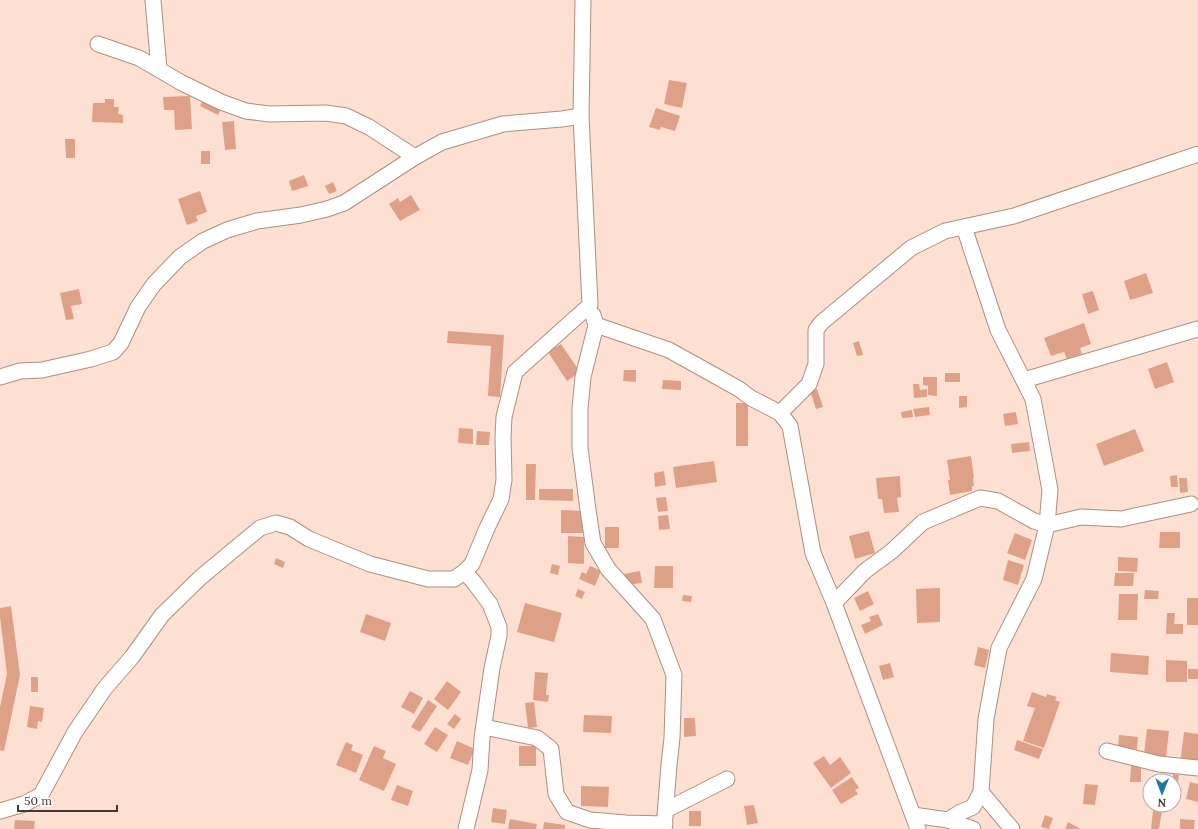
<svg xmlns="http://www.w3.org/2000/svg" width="1198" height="829" viewBox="0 0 1198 829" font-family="Lora,serif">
<rect width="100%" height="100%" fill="#fee0d3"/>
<g fill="#dea187">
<path d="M669 80 687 83 682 108 664 104Z"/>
<path d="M190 96 192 129 175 130 174 110H164L163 97Z"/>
<path d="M105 99H114V107H119L118 114 123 115V123L92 122 93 103H105Z"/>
<path d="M204 99 222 107 218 115 200 106Z"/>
<path d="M656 108 680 116 675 131 661 127 660 130 649 127Z"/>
<path d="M234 121 236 149 225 150 222 122Z"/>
<path d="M65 139H75V158H66Z"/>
<rect x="201" y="151" width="9" height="13"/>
<path d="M304 175 308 186 292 191 289 181Z"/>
<path d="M333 182 337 191 329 194 325 186Z"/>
<path d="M200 191 207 212 196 216 198 221 187 225 178 199Z"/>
<path d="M411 195 420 210 400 221 389 204 398 198 400 202Z"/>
<path d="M1146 273 1153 293 1130 300 1124 281Z"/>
<path d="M79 289 82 304 71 306 74 319 66 320 60 293Z"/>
<path d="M1093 291 1099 310 1088 314 1082 294Z"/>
<path d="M1084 323 1091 344 1080 348 1082 354 1067 359 1064 352 1051 356 1044 338Z"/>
<path d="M448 331 504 335 500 397 488 396 491 346 447 343Z"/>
<path d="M859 341 863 355 857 356 853 343Z"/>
<path d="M561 344 580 372 567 381 548 352Z"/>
<path d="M1167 362 1174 382 1155 389 1148 369Z"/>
<path d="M624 370H636V382L623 381Z"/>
<rect x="945" y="373" width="15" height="9"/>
<path d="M923 377H937V396L928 395V386L923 385Z"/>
<path d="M663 380 681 381V390L662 389Z"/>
<path d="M913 384H919L920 390 927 389V397L914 398Z"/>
<path d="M817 389 823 407 816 409 810 391Z"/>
<path d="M959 396H967V407L959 408Z"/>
<rect x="736" y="403" width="12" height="43"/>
<path d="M929 407 930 415 915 417 913 409Z"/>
<path d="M912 410 913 417 902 418 901 412Z"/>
<path d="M1016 412 1018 424 1005 426 1003 414Z"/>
<path d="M459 428 473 429V444L458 443Z"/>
<path d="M1135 429 1144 451 1104 466 1096 444Z"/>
<path d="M477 431 490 432 489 445H476Z"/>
<path d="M1029 442 1030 451 1012 453 1011 444Z"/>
<path d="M971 456 974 478H973L974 486H972V491L950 495 948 480H950L947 460Z"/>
<path d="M714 461 717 482 676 488 673 467Z"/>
<path d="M526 464H536L535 500H526Z"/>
<path d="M664 471 666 485 655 487 654 473Z"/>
<path d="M1177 475 1178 487H1171L1170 476Z"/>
<path d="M900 476 901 497 897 498 899 512 884 513 882 499H878L876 478Z"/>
<path d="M1179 478H1187L1188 492 1180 493Z"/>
<path d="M539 489H573V501L539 500Z"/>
<path d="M666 497 668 511 658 512 656 498Z"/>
<path d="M561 510 585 511 584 533H561Z"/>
<path d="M668 515 670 529 659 530 658 516Z"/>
<rect x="605" y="527" width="14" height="21"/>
<path d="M869 531 875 553 855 559 849 536Z"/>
<path d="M1160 532H1180V548H1159Z"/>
<path d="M1015 533 1032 540 1025 560 1007 553Z"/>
<path d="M568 536 584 537V564L568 563Z"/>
<path d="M1118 557 1138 558 1137 572 1118 571Z"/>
<path d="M276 558 285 562 283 568 274 564Z"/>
<path d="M1008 560 1024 565 1018 585 1003 580Z"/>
<path d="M552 564 560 566 558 575 550 573Z"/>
<path d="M590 566 601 571 595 586 579 579 582 572 586 574Z"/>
<path d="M655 566H673V588H654Z"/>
<path d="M640 571 642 583 625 585 624 574Z"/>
<path d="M1115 573H1134L1133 586H1114Z"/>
<path d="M940 588V622L917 623 916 589Z"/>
<path d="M578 589 585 592 582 599 575 596Z"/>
<path d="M1145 590 1159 591 1158 599H1144Z"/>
<path d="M868 591 874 604 860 611 854 598Z"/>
<path d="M1119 594H1138L1137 620H1118Z"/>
<path d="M683 595 692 596 691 602 682 601Z"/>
<rect x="1187" y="598" width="11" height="27"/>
<path d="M525 603 562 613 554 642 517 632Z"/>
<path d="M11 606 20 675 4 751 0 750V707L7 674 0 617V608Z"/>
<path d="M1167 613H1175L1174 624H1183V634H1166Z"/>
<path d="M366 614 391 623 385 641 360 632Z"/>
<path d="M878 614 883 625 865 634 861 625 871 621 869 617Z"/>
<path d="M978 647 989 650 985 668 974 665Z"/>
<path d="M1111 653 1149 656 1148 675 1110 672Z"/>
<path d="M1166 660 1187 661V682H1166Z"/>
<path d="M890 663 894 677 883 680 879 666Z"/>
<rect x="1188" y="669" width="10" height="10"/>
<path d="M535 672 548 673 546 695H549L548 702 533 700Z"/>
<rect x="31" y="677" width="7" height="15"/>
<path d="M447 681 461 692 448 710 434 699Z"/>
<path d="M410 691 423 698 414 714 401 707Z"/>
<path d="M1032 692 1046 697 1047 694 1057 697 1055 700 1060 702 1044 748 1023 741 1035 708 1027 706Z"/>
<path d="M428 700 437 706 420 732 411 727Z"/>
<path d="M534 702 537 727 528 728 525 703Z"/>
<path d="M30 706 44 708 42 722 38 721 37 729 27 727Z"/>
<path d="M455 714 461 719 454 729 447 724Z"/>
<path d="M584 715 612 716 611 733 583 732Z"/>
<path d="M684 718H695L696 736 684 737Z"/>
<path d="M435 727 448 735 437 752 424 744Z"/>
<path d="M1147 729 1169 731 1166 757 1144 754Z"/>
<path d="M1184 732 1198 734V765L1180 763Z"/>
<path d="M1119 735 1138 737 1137 749 1118 747Z"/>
<path d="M1017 740 1043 749 1039 759 1014 750Z"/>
<path d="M457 741 475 749 468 765 450 758Z"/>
<path d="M346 742 353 745 351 750 363 755 356 773 336 765Z"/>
<path d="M374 746 386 751 383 758 396 764 384 791 359 780Z"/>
<rect x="519" y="746" width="17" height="20"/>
<path d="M824 756 830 765 840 757 851 773 831 788 813 763Z"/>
<path d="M1131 766H1141V782H1130Z"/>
<path d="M1173 774 1179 775 1175 800 1174 781H1172Z"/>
<path d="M852 777 859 788 855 790 858 794 841 804 832 790Z"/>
<path d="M1190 782 1198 784V802L1186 799Z"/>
<path d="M1085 784 1098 785 1095 805 1083 804Z"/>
<path d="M397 785 413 791 408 806 391 800Z"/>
<path d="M581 786 609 787 608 807 581 806Z"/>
<path d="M754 805 758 823 747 825 744 806Z"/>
<path d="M493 808 507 810 505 824 491 822Z"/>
<path d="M1153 810 1162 811 1159 829H1151Z"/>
<rect x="689" y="811" width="12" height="15"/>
<path d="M1045 815 1053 818 1049 829 1041 827Z"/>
<path d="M510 819 537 824 536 829H508Z"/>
<path d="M1180 819 1195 820 1194 829H1180Z"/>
<path d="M15 820 35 821 34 829H14Z"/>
<path d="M544 822 565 825V829H543Z"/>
<path d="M1068 822 1081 829H1065Z"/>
</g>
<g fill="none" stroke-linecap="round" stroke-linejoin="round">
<g stroke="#ab8f83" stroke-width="17">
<g id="minor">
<path d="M153 0 159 69"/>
<path d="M98 44 139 58 182 83 221 102 246 111 269 114 326 113 346 116 369 127 415 157"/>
<path d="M964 227 998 330 1033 399 1050 490 1047 525 1034 579 999 648 986 719 981 792 1012 829"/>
<path d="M593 315 596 325 583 377 580 408V448L588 510 593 543 608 569 653 619 674 675 672 738 669 765 664 829"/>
<path d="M596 325 669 350 739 389 751 398 780 413 790 426 813 553 834 603 918 829"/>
<path d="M0 377 20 371 42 370 91 359 113 352 121 343 138 307 154 284 180 257 203 241 227 230 257 221 301 215 327 209 344 203 415 157 442 142 503 124 562 119 581 116"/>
<path d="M1024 380 1198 329"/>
<path d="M780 413 809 384 816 364V330L821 323 911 248 945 231 1014 216 1198 154"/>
<path d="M464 572 473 581 490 604 499 627V636L492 668 482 738 480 770 466 829"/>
<path d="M834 603 865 571 892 551 923 522 980 498 998 501 1034 521 1047 525 1081 517 1121 519 1191 504"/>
<path d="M484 727 537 738 551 749 556 794 567 812 590 820 626 823 665 824"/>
<path d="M1107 751 1159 764 1198 768"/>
<path d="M666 810 727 779"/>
<path d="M0 811 24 804 41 795 75 732 105 688 132 657 162 615 201 577 260 528 276 523 290 527 309 539 370 564 428 579H454L464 572 472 564 487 528 501 499 504 480 503 437 504 417 515 372 590 305 581 116 583 0"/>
<path d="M913 815 948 820 973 829"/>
<path d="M948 820 961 812 973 807 981 792"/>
</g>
</g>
<use href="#minor" stroke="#fff" stroke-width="15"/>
</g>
<g transform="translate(1162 793) rotate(181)"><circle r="19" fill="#ffffff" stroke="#b4afad"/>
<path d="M0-3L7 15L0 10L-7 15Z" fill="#1d76a5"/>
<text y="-6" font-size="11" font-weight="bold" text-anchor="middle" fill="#443833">N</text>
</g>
<path d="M18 805v6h99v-6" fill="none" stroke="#443833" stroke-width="2"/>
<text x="24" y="805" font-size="12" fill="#443833" stroke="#ffffff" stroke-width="3" paint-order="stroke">50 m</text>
</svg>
